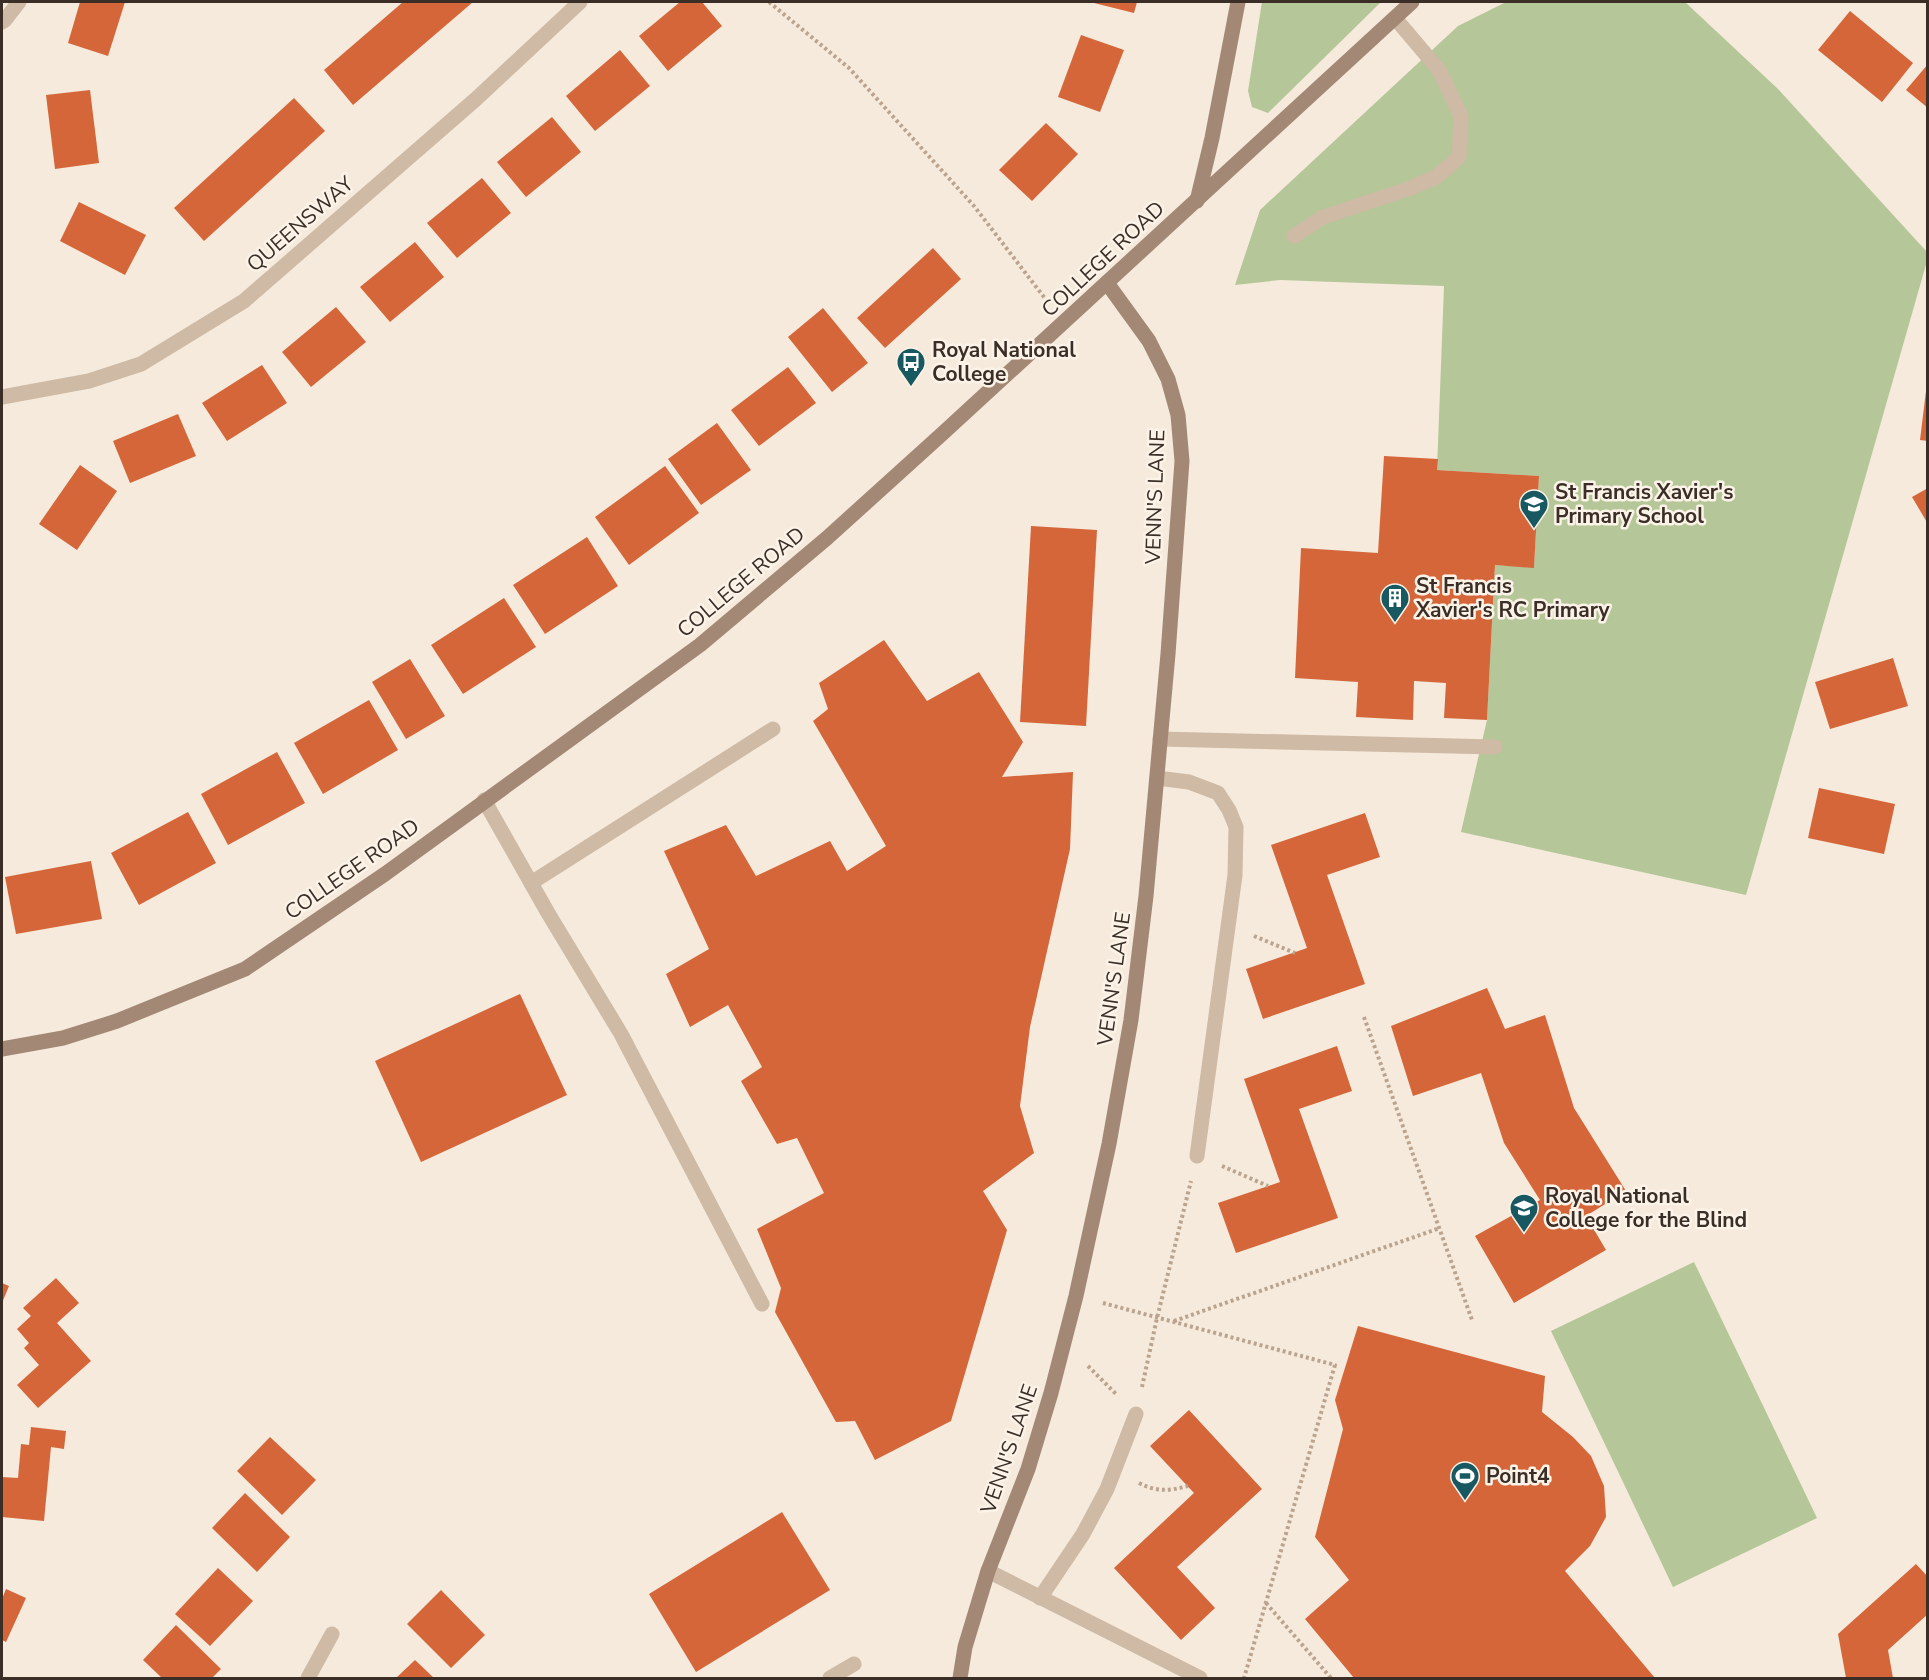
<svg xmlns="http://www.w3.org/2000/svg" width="1929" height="1680" viewBox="0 0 1929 1680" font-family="'Nunito Sans',sans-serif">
<rect width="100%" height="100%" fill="#f5eadb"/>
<g fill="#b5c699">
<path d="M1262 2H1381L1268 113 1252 107 1248 91Z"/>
<path d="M1506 2H1685L1778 89 1927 252V261L1746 895 1461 832 1487 720 1495 565 1534 567 1539 476 1437 470 1444 286 1280 280 1235 285 1260 210 1458 26Z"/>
<path d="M1694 1262 1817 1518 1673 1587 1551 1331Z"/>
</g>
<g fill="#d4663a">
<path d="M80 2H125L108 56 68 43Z"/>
<path d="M403 2H473L353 105 324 70Z"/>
<path d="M680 2H702L722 26 668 71 639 36Z"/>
<path d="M1090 2H1137L1134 13Z"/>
<path d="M1850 11 1913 63 1882 102 1818 50Z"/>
<path d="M1081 35 1124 50 1100 112 1058 97Z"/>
<path d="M620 50 650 86 595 131 566 96Z"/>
<path d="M1928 64V108L1906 90Z"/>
<path d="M90 90 99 163 55 169 46 95Z"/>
<path d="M294 98 325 131 204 241 174 208Z"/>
<path d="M552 117 581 152 526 197 497 162Z"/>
<path d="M1046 123 1078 154 1032 201 999 170Z"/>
<path d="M482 178 511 213 457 258 427 223Z"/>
<path d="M79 202 146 235 125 275 60 241Z"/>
<path d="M415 242 444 277 390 322 360 287Z"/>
<path d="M933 248 961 279 885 348 857 318Z"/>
<path d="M336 307 366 342 311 387 282 352Z"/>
<path d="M823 308 868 363 832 392 788 337Z"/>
<path d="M262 365 287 403 227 441 202 403Z"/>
<path d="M788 367 816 403 759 446 731 410Z"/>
<path d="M1926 391H1928V441L1920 440Z"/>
<path d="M178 414 196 456 130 483 113 441Z"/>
<path d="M717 423 751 470 701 505 668 459Z"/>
<path d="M1384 456 1438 459 1437 470 1539 476 1534 568 1495 565 1487 720 1444 718 1446 683 1414 681 1413 720 1356 717 1358 682 1295 678 1301 548 1378 553Z"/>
<path d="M80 465 117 491 77 550 39 524Z"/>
<path d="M665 466 699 513 629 565 595 517Z"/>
<path d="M1928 488V524L1912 497Z"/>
<path d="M1031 526 1097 530 1086 726 1020 722Z"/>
<path d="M587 537 618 586 545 634 513 585Z"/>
<path d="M504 598 536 647 463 694 431 645Z"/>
<path d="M884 640 927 701 979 672 1023 742 1002 777 1073 772 1070 849 1030 1027 1020 1106 1034 1153 983 1191 1007 1230 951 1421 875 1460 855 1421 836 1422 775 1312 781 1288 757 1229 824 1193 797 1138 777 1144 741 1081 762 1067 728 1005 690 1027 666 974 709 949 664 851 726 825 756 876 830 841 847 871 886 846 813 721 828 709 819 683Z"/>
<path d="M1893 658 1908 706 1830 729 1815 682Z"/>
<path d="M410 659 445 716 406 739 372 682Z"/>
<path d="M369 700 398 750 323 794 294 743Z"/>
<path d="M277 752 305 803 228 845 201 794Z"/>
<path d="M1819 788 1895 804 1884 854 1808 838Z"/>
<path d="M188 812 216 863 139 905 111 853Z"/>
<path d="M1365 813 1380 857 1327 875 1365 984 1263 1019 1246 969 1307 948 1271 845Z"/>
<path d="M91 861 102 919 16 934 5 877Z"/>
<path d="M1487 988 1505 1029 1545 1015 1574 1108 1626 1191 1586 1216 1606 1250 1514 1303 1475 1236 1540 1200 1504 1143 1481 1073 1413 1096 1391 1026Z"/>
<path d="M520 994 567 1095 421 1162 375 1061Z"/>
<path d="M1337 1046 1352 1091 1299 1109 1338 1218 1236 1253 1218 1203 1280 1182 1244 1079Z"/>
<path d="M56 1278 79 1303 57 1323 91 1361 38 1408 17 1385 39 1365 24 1348 29 1343 17 1329 31 1316 23 1308Z"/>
<path d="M2 1283 9 1286 2 1303Z"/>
<path d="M1358 1326 1545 1376 1542 1412 1573 1437 1591 1456 1604 1486 1606 1517 1590 1546 1565 1571 1655 1678H1354L1305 1619 1349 1580 1315 1537 1343 1429 1335 1400Z"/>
<path d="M1189 1410 1262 1489 1177 1567 1215 1608 1181 1640 1114 1568 1194 1493 1150 1446Z"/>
<path d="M31 1427 66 1431 64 1449 51 1447 44 1521 2 1517V1477L18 1478 21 1444 29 1445Z"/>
<path d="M270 1437 316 1480 282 1515 237 1471Z"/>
<path d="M245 1493 290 1537 257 1572 212 1528Z"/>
<path d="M782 1512 830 1590 696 1672 649 1594Z"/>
<path d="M1916 1564 1928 1577V1614L1888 1650 1893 1678H1846L1838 1634Z"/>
<path d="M218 1568 253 1601 210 1646 175 1614Z"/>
<path d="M6 1589 26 1598 6 1642 2 1640V1599Z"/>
<path d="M441 1590 485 1635 451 1668 407 1624Z"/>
<path d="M176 1625 221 1669 212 1678H162L143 1660Z"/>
<path d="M415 1660 434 1678H396Z"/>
</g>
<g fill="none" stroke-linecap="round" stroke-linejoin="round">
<g stroke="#bba48f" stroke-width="4" stroke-dasharray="3 3" stroke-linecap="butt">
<path d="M769 2 849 68 974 206 1047 301"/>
<path d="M1254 936 1295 953"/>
<path d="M1364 1017 1472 1320"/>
<path d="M1222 1166 1268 1186"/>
<path d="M1103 1303 1335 1365 1244 1678"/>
<path d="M1174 1321 1440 1228"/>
<path d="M1088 1366 1116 1394"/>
<path d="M1142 1387 1157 1318 1191 1181"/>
<path d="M1139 1483C1156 1492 1170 1491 1188 1486"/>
<path d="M1266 1603 1331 1678"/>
</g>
<g stroke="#cebaa5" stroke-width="15">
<path d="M1294 236 1323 217 1408 189 1436 177 1459 157 1461 116 1439 70 1395 18"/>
<path d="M1160 739 1495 747"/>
<path d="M1157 778 1189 782 1218 793 1229 810 1236 827 1235 875 1197 1156"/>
<path d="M484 800 548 913 621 1034 762 1304"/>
<path d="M531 883 773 729"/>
<path d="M988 1571 1200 1678"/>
<path d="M1040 1598 1083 1534 1107 1489 1136 1414"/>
<path d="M830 1678 854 1664"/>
</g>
<g stroke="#cebaa5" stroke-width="15">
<path d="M2 22 5 20 19 2"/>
<path d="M2 397 89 381 141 364 244 301 476 99 580 2"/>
<path d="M308 1678 332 1634"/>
</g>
<g stroke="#a38876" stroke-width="15">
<path d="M1197 201 1212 138 1238 2"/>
<path d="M2 1049 63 1038 117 1021 245 969 385 874 700 645 827 538 942 434 1412 2"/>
<path d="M960 1678 965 1647 988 1571 1028 1469 1051 1393 1076 1296 1109 1144 1131 1020 1146 896 1168 654 1182 461 1178 415 1168 379 1149 341 1107 283"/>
</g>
</g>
<defs>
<g id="bus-pin" transform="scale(1.5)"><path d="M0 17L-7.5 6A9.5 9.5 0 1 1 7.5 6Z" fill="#185860" stroke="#fcf3e8"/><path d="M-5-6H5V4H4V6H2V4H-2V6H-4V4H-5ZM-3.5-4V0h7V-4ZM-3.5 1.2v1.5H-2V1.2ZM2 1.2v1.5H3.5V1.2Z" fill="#fff"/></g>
<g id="school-pin" transform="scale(1.5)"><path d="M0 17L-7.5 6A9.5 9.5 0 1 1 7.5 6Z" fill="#185860" stroke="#fcf3e8"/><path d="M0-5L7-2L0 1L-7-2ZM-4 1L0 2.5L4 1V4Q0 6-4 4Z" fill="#fff"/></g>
<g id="building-pin" transform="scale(1.5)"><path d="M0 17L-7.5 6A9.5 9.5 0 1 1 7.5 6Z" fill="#185860" stroke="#fcf3e8"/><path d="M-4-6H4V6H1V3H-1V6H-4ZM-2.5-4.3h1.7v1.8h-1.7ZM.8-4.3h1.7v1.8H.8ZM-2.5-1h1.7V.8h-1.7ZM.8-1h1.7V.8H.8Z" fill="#fff"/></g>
<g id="university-pin" transform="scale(1.5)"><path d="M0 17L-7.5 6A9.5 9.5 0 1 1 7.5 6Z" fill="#185860" stroke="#fcf3e8"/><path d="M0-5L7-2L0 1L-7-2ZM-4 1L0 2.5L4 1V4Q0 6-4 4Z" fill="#fff"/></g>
<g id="stadium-pin" transform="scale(1.5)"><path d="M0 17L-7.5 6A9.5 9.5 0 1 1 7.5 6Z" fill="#185860" stroke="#fcf3e8"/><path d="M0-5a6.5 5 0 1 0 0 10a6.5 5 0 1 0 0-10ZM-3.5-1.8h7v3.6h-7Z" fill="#fff"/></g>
</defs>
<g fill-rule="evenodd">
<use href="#bus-pin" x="911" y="362"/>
<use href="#school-pin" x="1534" y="504"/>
<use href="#building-pin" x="1395" y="598"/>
<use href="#university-pin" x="1524" y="1208"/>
<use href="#stadium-pin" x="1465" y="1476"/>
</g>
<g text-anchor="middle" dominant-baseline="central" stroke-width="5" stroke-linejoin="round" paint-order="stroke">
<g font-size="21" fill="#3a2e27" stroke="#fcf3e8">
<text transform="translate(300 224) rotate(-41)">QUEENSWAY</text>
<text transform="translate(1103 259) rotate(-43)">COLLEGE ROAD</text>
<text transform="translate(1155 497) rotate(-88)">VENN'S LANE</text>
<text transform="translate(741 582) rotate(-40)">COLLEGE ROAD</text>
<text transform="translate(352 869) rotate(-35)">COLLEGE ROAD</text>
<text transform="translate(1114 979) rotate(-82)">VENN'S LANE</text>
<text transform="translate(1009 1449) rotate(-71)">VENN'S LANE</text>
</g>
<g font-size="21" font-weight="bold" fill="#3a2e27" stroke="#fcf3e8" text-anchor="start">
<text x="932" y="350">Royal National<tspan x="932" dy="24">College</tspan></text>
<text x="1555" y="492">St Francis Xavier's<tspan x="1555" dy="24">Primary School</tspan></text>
<text x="1416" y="586">St Francis<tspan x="1416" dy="24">Xavier's RC Primary</tspan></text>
<text x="1545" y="1196">Royal National<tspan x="1545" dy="24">College for the Blind</tspan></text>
<text x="1486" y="1476">Point4</text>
</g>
</g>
<rect width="1929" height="1680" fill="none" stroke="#3a2e27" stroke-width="6"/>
</svg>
